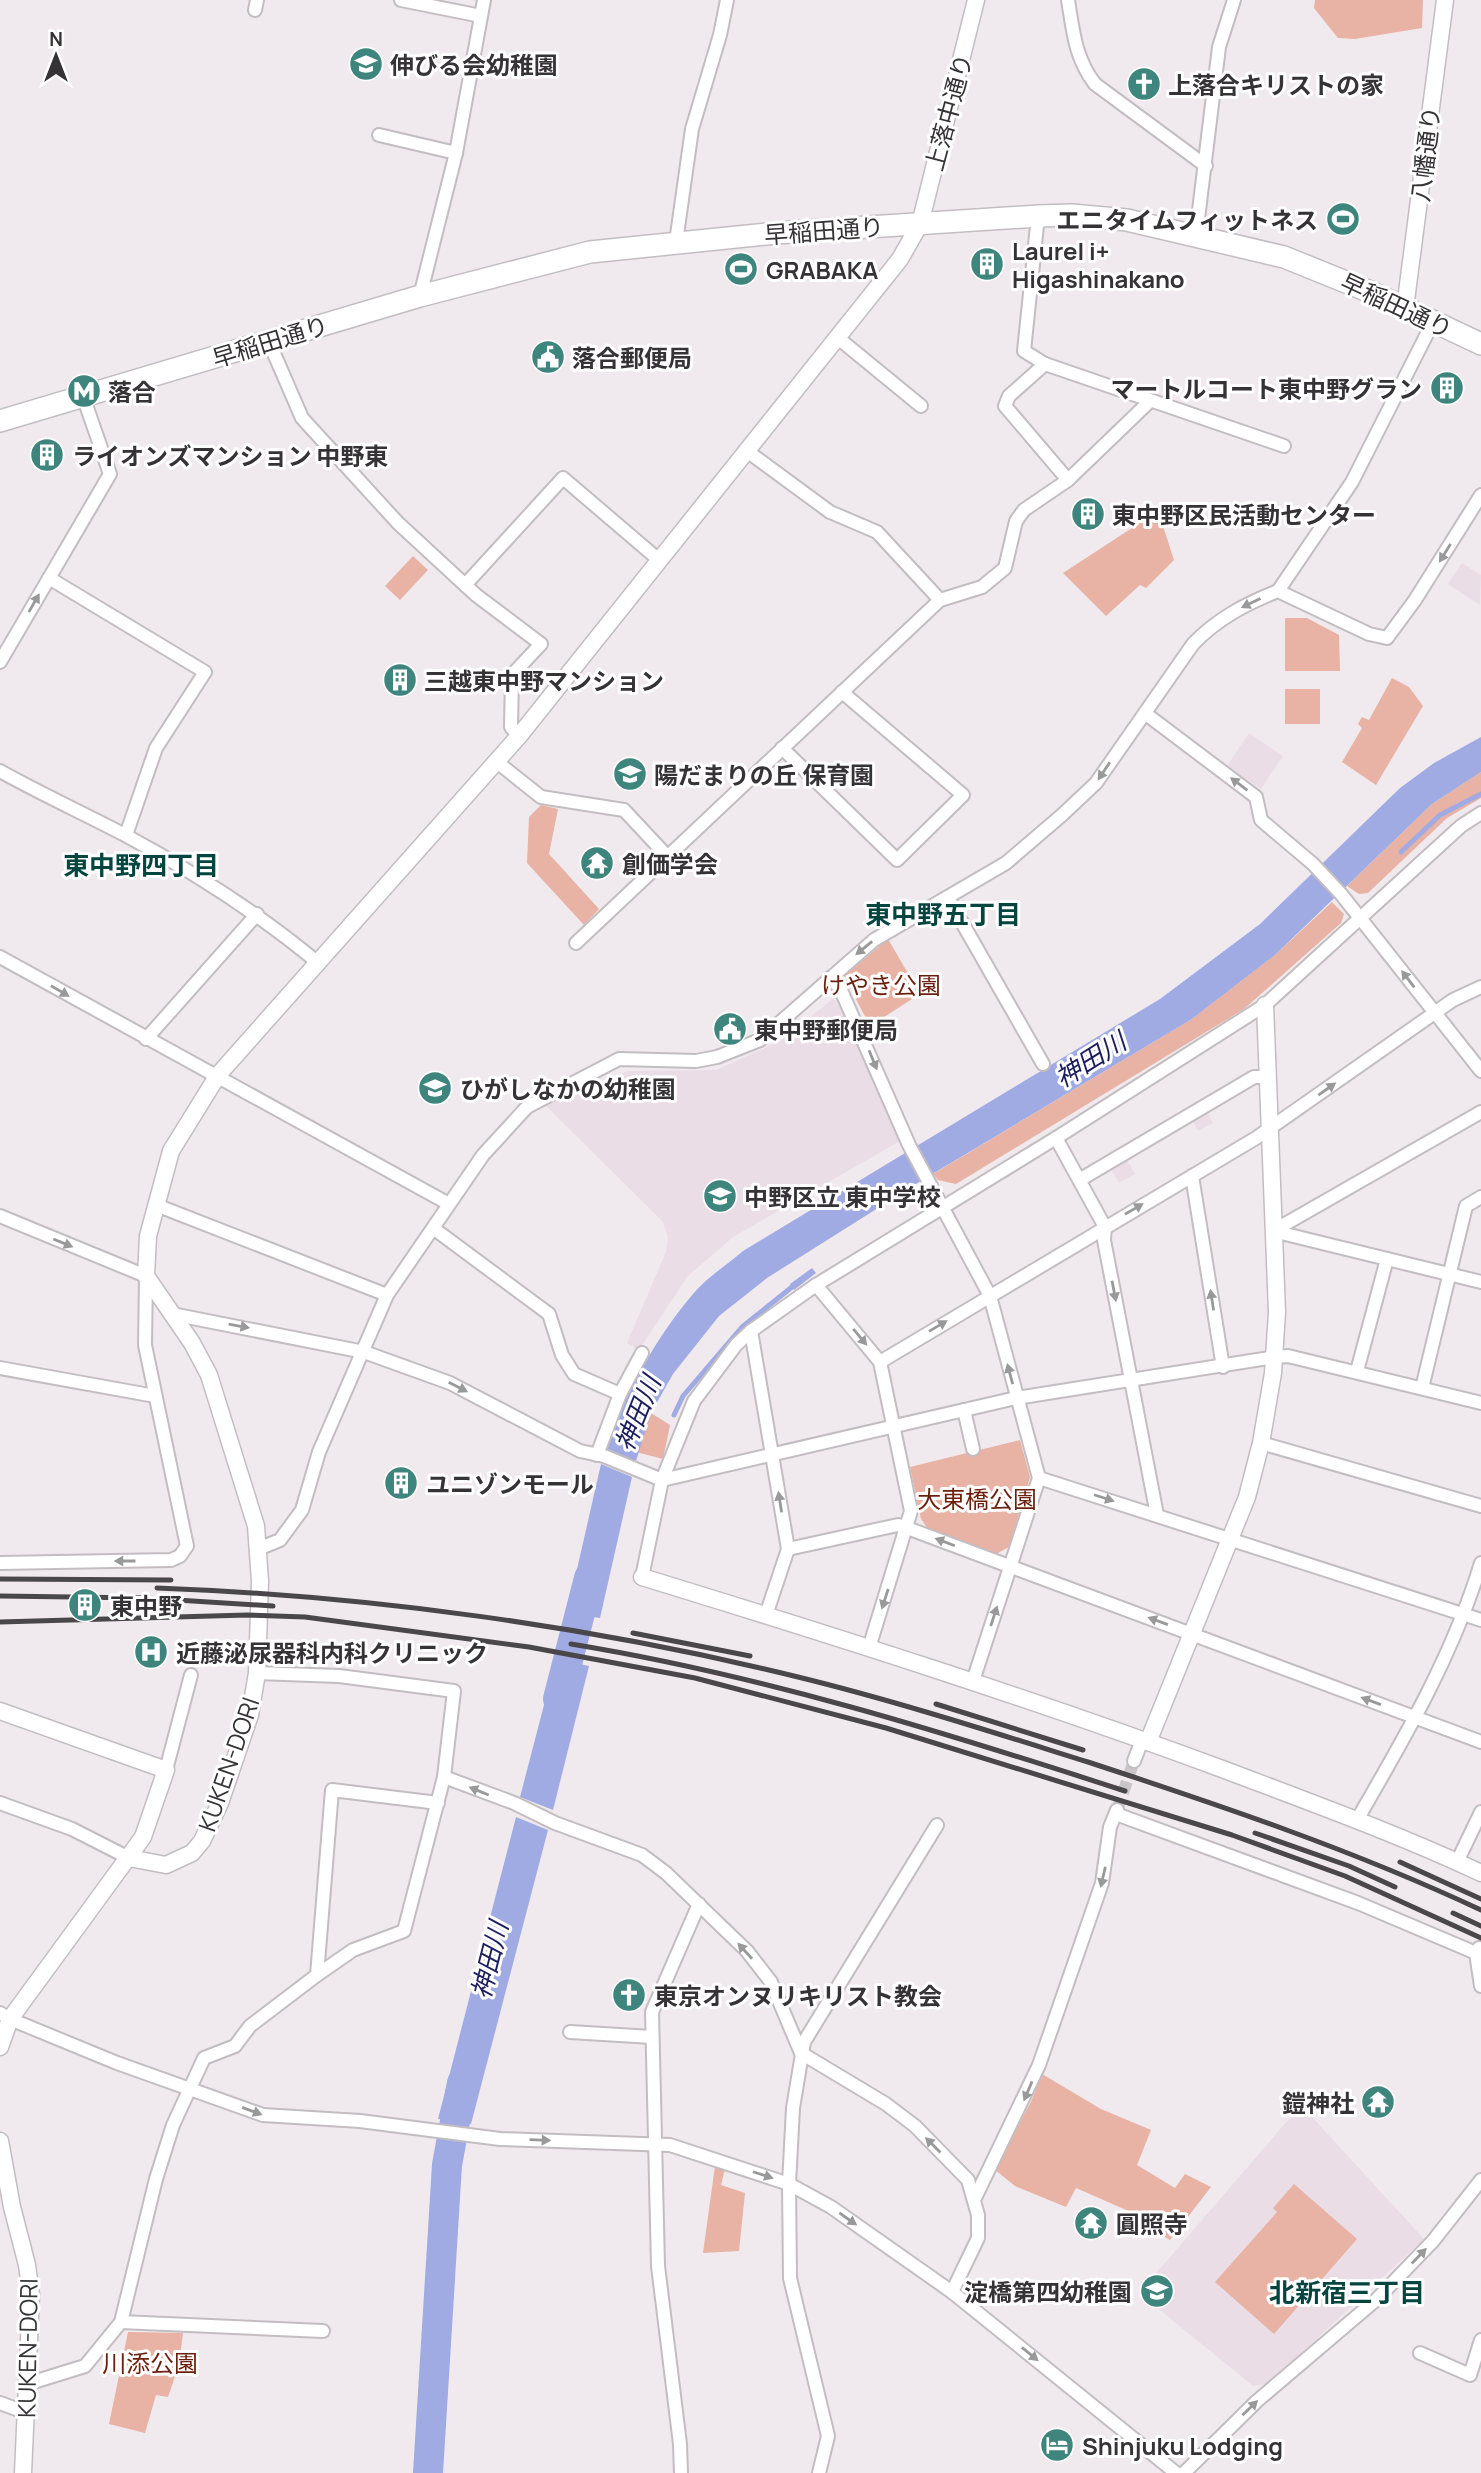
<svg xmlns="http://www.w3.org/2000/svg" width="1481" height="2473" viewBox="0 0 1481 2473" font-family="Manrope,'Noto Sans JP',sans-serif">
<rect width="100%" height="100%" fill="#f0eaee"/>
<g fill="#eadde6">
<path d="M1462 563 1481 575 1480 605 1448 584Z"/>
<path d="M1249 733 1283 756 1261 789 1227 766Z"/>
<path d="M834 998 860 1042 900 1141 733 1237 687 1277 639 1350 627 1343 666 1252 668 1237 663 1222 545 1105 627 1071 716 1070 780 1041Z"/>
<path d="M1206 1110 1213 1123 1198 1131 1191 1118Z"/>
<path d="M1126 1158 1135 1174 1119 1183 1110 1167Z"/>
<path d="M1301 2105 1424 2239 1269 2383 1253 2386 1139 2293Z"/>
</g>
<g fill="#e8b2a4">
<path d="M1315 0H1423L1422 28 1355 39 1338 38 1314 8Z"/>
<path d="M1158 511 1174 560 1146 588 1140 585 1106 616 1063 573Z"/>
<path d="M413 556 428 570 400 600 385 586Z"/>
<path d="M1285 618H1307L1339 635 1340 671H1285Z"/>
<path d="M1392 678 1409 687 1423 706 1376 785 1342 762 1362 728 1358 724 1362 717 1369 720Z"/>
<rect x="1285" y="689" width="35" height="35"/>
<path d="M1481 772V798L1447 818 1368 893 1359 894 1347 886 1432 804Z"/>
<path d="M541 805 558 809 549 854 599 909 584 925 527 863 529 817Z"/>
<path d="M1332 902 1344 914 1341 923 1244 1009 956 1184 938 1180 933 1174 1192 1019 1275 955Z"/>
<path d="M888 939 920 994 870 1026 844 976Z"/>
<path d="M651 1413 670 1425 663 1459 636 1452Z"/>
<path d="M1020 1440 1030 1477 1009 1547 996 1554 928 1529 921 1519 910 1467Z"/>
<path d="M1042 2074 1101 2109 1151 2130 1137 2165 1175 2188 1185 2174 1211 2187 1170 2240 1160 2234 1165 2227 1076 2188 1066 2207 1015 2186 994 2169 1031 2102Z"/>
<path d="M715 2166 725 2169 721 2185 745 2193 739 2251 703 2253Z"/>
<path d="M1294 2184 1357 2239 1274 2334 1215 2282 1277 2212 1273 2208Z"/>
<path d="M128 2332 183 2333 179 2365 168 2397 156 2395 145 2433 109 2424Z"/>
</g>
<g fill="#a0abe3">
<path d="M1481 737V772L1432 804 1275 955 1192 1019 924 1179 767 1278 719 1316 673 1374 651 1413 636 1461 605 1449C626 1393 654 1340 693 1294 706 1278 727 1265 743 1251L1160 999 1260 924 1400 788 1434 763Z"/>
<path d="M812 1268 816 1273 794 1290 790 1284Z"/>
<path d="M601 1464 632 1477 600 1618 567 1613Z"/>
<path d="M556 1659 589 1666 553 1810 520 1797Z"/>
<path d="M516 1817 548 1830 471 2124 438 2119Z"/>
</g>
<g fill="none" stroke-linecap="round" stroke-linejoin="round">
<g stroke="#a0abe3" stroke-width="5">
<path d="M1401 852 1440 815 1481 794"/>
<path d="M674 1415 683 1396 742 1327 792 1287"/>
</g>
<g stroke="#a0abe3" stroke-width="30">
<path d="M558 1699 589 1578"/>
<path d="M428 2473 447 2165 462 2083"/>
</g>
<path stroke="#cbc5c9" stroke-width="12" stroke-dasharray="12 6" stroke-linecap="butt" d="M1117 1810 1134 1761"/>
<g stroke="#c3bdc2" stroke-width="16">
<g id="minor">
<path d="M401 0 481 16"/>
<path d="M1068 0C1073 31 1075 58 1095 84L1206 166"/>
<path d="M255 10 257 0"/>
<path d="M379 135 456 153 420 296"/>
<path d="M456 153 484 0"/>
<path d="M1038 216 1024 351 1045 364 1284 446"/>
<path d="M1196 235 1219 47 1234 0"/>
<path d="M676 242 692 129 720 35 727 0"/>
<path d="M838 338 921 406"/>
<path d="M269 342 302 418 398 523 476 595 541 644 512 675 511 727 519 736"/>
<path d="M1045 364 1009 396 1005 406 1068 480"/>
<path d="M747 451 830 512 877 532 940 600"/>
<path d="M49 578 205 672 156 748 126 835"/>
<path d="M465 585 563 478 659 560"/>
<path d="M1278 591 1352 482 1433 322"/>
<path d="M0 662 110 474 83 396"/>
<path d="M1146 714 1256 797 1261 820 1313 864 1341 894 1481 1071"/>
<path d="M782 748 897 860 963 795 842 692"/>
<path d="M497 762 541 797 624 810 667 856"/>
<path d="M0 771C41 794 83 813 125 835 192 871 258 913 317 962"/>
<path d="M948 898 1043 1064"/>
<path d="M576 943 940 600 982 587 1005 568 1016 521 1024 510 1068 480 1150 401"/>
<path d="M0 957 449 1204"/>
<path d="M830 978 840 988 909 1145 990 1296 1039 1478 973 1681"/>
<path d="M146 1039 257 914"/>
<path d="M1056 1138 1105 1227 1104 1240 1157 1515"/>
<path d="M1192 1176 1223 1367"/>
<path d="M1081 1179 1254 1077H1268"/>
<path d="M156 1205 387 1295"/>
<path d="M0 1216 146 1276 145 1345 187 1546 180 1556 171 1560 0 1563"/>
<path d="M433 1228 549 1314 562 1355 574 1374 620 1394"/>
<path d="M1273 1231 1481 1112"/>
<path d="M1273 1231 1481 1282"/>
<path d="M816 1285 880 1362 911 1511 869 1648"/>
<path d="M172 1314 364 1352 450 1383 580 1451 604 1456 662 1480 1016 1398 1275 1357 1288 1356 1481 1403"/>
<path d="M751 1331 788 1549 766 1615"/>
<path d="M880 1362 1256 1138 1453 1000 1481 987"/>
<path d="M0 1368 155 1396"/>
<path d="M1357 1371 1387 1259"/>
<path d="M1422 1388 1466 1206 1481 1197"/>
<path d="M964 1410 973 1449"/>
<path d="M1261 1443 1481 1506"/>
<path d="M597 1455 620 1394 642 1353"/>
<path d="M1039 1478 1481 1620"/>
<path d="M258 1549 280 1540 302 1510 319 1452 387 1295 483 1155 527 1107 619 1059 696 1061 717 1057 760 1040 874 940 1006 863 1062 815 1096 783 1193 644C1217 619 1245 604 1278 591L1369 634 1387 638 1415 600 1481 495"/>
<path d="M788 1549 898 1525 907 1528 1481 1742"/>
<path d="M642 1577 662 1480 694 1401 736 1345 751 1331 816 1285 1056 1138 1265 1005 1461 826 1481 813"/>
<path d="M257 1673 339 1676 454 1691 444 1777 404 1931 353 1950 317 1975"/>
<path d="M1134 1761 1142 1740"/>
<path d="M166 1770 191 1675"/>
<path d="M444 1777 514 1803 555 1823 642 1855 666 1873 747 1951 771 1982 801 2053 886 2104 915 2126 968 2180 978 2215V2238L952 2292"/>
<path d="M0 1803 72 1829 129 1858"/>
<path d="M1116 1814 1358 1903 1476 1953"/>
<path d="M1357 1820C1405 1737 1453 1655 1481 1563"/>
<path d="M1457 1862 1481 1812"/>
<path d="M1479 1948 1476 1953 1481 1986"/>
<path d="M0 2013 10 2019 117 2063 263 2115 360 2121 500 2139 670 2145 789 2184 831 2207 952 2292 1176 2473"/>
<path d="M570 2032 652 2037"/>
<path d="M975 2198 1039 2065 1102 1883 1110 1827 1117 1810"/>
<path d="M121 2322 323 2331"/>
<path d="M1420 2353 1470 2375 1481 2340"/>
<path d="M27 2384 85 2366 121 2322 156 2179 173 2125 204 2058 235 2046 250 2026 317 1975 332 1790 438 1803"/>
<path d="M0 2403 27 2413"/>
<path d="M681 2473 680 2444 658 2266 652 2012 699 1904"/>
<path d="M819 2473 828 2436 790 2278 789 2184 793 2108 804 2042 937 1825"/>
<path d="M1184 2473 1257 2401 1377 2299 1433 2241 1481 2180"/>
</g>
</g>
<g stroke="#c3bdc2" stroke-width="19">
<g id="tertiary">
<path d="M1405 308 1445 0"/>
<path d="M642 1577C838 1637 1033 1699 1225 1770 1312 1803 1398 1834 1481 1873"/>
<path d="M0 1711 166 1770 143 1837 10 2019 0 2047"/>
<path d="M1148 1742 1247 1497 1261 1443 1273 1373 1277 1312 1265 1005"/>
<path d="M129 1858 166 1865 192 1853 202 1841 220 1803 250 1715 257 1673 260 1581 256 1526 209 1375 192 1343 146 1276 148 1236 171 1151 218 1075 519 736 900 259 920 224 976 0"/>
<path d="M0 2141 12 2207 27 2265 31 2295 23 2473"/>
</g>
</g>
<g stroke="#c3bdc2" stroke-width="24">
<path id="primary" d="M0 421 420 296 590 252 776 233 1038 216 1072 215 1127 220 1284 257 1373 293 1481 344"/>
</g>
<use href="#minor" stroke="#fff" stroke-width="12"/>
<use href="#tertiary" stroke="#fff" stroke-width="16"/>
<use href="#primary" stroke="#fff" stroke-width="21"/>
<g stroke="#4a474a" stroke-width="5">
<path d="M0 1579 171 1580"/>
<path d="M157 1588C370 1596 591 1626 798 1677 896 1701 992 1732 1088 1762 1222 1806 1353 1850 1481 1910"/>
<path d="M0 1596 145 1598 273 1606"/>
<path d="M0 1622 247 1615 305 1617 529 1647 695 1678 886 1728 1232 1835 1345 1876 1481 1938"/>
<path d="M633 1633 750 1656"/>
<path d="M571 1644C761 1675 943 1732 1125 1791"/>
<path d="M936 1704 1083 1750"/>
<path d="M1255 1833 1349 1866 1395 1887"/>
<path d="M1400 1862 1481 1899"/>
<path d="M1453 1913 1481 1926"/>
</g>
</g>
<defs><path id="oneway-solid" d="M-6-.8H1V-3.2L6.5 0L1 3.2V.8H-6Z" transform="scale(1.75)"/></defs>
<g fill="#9a999a">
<use href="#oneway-solid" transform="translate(1445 553) rotate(122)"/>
<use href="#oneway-solid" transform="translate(34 603) rotate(-60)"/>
<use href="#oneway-solid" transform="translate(1251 603) rotate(154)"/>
<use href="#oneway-solid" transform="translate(1104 771) rotate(124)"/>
<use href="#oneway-solid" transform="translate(1239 784) rotate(-143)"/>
<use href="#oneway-solid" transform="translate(864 948) rotate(141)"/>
<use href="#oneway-solid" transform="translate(1408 979) rotate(-127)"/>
<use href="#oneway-solid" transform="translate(60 991) rotate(30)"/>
<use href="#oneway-solid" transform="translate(873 1060) rotate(68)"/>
<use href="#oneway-solid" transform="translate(1327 1089) rotate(-35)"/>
<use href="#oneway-solid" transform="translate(1134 1209) rotate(-30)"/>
<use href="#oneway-solid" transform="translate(63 1243) rotate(22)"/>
<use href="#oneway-solid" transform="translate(1114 1291) rotate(79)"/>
<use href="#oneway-solid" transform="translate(1212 1300) rotate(-99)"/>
<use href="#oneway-solid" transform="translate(239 1326) rotate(10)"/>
<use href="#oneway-solid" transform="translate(938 1326) rotate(-31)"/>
<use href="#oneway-solid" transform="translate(860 1337) rotate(50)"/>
<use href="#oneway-solid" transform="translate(1010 1374) rotate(-105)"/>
<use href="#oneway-solid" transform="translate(458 1387) rotate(27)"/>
<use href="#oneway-solid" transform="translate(1104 1498) rotate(18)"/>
<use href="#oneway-solid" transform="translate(780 1502) rotate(-99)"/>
<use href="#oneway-solid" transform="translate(945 1542) rotate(-159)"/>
<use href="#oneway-solid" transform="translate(125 1561) rotate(180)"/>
<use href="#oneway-solid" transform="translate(885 1599) rotate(108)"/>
<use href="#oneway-solid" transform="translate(994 1616) rotate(-72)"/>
<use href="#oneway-solid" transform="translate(1158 1621) rotate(-160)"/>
<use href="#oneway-solid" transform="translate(1371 1701) rotate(-160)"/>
<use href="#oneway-solid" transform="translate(479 1791) rotate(-158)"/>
<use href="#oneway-solid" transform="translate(1103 1877) rotate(103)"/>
<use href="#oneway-solid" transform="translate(745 1951) rotate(-132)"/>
<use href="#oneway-solid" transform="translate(1028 2091) rotate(113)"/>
<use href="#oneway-solid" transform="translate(252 2111) rotate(20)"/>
<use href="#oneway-solid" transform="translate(540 2140) rotate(2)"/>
<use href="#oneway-solid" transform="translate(933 2145) rotate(-135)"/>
<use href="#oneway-solid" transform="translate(763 2175) rotate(18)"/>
<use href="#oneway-solid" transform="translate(848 2219) rotate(35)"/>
<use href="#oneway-solid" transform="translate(1419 2256) rotate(-46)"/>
<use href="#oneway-solid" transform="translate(1030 2354) rotate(39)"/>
<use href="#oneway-solid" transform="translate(1250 2408) rotate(-44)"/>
</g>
<defs>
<g id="school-disc" transform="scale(1.75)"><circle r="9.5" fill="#3e857d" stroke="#fff"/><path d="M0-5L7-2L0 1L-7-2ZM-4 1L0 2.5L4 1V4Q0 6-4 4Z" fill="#fff"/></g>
<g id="church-disc" transform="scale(1.75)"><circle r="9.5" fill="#3e857d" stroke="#fff"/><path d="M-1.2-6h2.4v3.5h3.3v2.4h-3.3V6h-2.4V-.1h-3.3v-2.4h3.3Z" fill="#fff"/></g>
<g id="stadium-disc" transform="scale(1.75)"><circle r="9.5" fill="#3e857d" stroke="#fff"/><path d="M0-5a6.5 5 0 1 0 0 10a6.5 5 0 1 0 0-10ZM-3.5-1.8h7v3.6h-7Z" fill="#fff"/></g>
<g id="building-disc" transform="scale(1.75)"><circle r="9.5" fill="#3e857d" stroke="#fff"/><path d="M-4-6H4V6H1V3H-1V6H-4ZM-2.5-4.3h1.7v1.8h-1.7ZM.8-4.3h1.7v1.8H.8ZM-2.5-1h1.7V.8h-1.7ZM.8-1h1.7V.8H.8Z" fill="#fff"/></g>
<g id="civic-disc" transform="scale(1.75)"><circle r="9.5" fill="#3e857d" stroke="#fff"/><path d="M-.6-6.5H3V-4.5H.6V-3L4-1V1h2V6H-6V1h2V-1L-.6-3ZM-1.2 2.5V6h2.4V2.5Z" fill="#fff"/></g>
<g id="metro-disc" transform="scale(1.75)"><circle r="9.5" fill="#3e857d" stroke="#fff"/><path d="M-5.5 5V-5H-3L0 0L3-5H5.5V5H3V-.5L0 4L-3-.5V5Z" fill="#fff"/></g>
<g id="temple-disc" transform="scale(1.75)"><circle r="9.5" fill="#3e857d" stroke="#fff"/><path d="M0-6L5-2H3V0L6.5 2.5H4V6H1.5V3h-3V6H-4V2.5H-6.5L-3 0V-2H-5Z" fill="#fff"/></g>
<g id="hospital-disc" transform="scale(1.75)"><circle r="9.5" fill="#3e857d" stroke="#fff"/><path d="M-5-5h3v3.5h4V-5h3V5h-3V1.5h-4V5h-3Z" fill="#fff"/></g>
<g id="hotel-disc" transform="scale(1.75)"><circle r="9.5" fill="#3e857d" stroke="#fff"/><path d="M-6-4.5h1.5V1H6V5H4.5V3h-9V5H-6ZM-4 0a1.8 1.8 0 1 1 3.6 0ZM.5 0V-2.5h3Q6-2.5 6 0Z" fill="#fff"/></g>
</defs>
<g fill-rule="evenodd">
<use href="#school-disc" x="366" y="64"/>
<use href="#church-disc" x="1144" y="84"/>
<use href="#stadium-disc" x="1343" y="219"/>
<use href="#building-disc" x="987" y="264"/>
<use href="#stadium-disc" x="741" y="269"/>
<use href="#civic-disc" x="548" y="357"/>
<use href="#building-disc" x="1447" y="388"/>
<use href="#metro-disc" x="84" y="391"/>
<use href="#building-disc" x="47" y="455"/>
<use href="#building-disc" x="1088" y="514"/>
<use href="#building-disc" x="400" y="680"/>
<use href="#school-disc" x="630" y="774"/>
<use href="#temple-disc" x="597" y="863"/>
<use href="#civic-disc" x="730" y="1029"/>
<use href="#school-disc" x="435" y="1088"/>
<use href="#school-disc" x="720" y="1196"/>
<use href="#building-disc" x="401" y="1483"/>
<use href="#building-disc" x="85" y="1605"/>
<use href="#hospital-disc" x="151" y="1652"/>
<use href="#church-disc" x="629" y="1995"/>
<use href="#temple-disc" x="1378" y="2102"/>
<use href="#temple-disc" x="1091" y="2223"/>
<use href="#school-disc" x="1157" y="2291"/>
<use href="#hotel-disc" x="1057" y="2445"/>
</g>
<g text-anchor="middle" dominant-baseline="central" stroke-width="6" stroke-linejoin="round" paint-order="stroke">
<g font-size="24" font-weight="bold" fill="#353335" stroke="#fff" text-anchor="start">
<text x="390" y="64">伸びる会幼稚園</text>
<text x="1168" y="84">上落合キリストの家</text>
<text x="1318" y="219" text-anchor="end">エニタイムフィットネス</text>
<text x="1012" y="250">Laurel i+<tspan x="1012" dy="28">Higashinakano</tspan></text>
<text x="766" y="269">GRABAKA</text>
<text x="572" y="357">落合郵便局</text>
<text x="1422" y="388" text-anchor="end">マートルコート東中野グラン</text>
<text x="108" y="391">落合</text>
<text x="72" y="455">ライオンズマンション 中野東</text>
<text x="1112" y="514">東中野区民活動センター</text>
<text x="424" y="680">三越東中野マンション</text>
<text x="654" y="774">陽だまりの丘 保育園</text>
<text x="622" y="863">創価学会</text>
<text x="754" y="1029">東中野郵便局</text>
<text x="460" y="1088">ひがしなかの幼稚園</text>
<text x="744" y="1196">中野区立 東中学校</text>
<text x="426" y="1483">ユニゾンモール</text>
<text x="110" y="1605">東中野</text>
<text x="176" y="1652">近藤泌尿器科内科クリニック</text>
<text x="654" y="1995">東京オンヌリキリスト教会</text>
<text x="1354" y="2102" text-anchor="end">鎧神社</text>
<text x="1116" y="2223">圓照寺</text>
<text x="1132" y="2291" text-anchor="end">淀橋第四幼稚園</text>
<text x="1082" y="2445">Shinjuku Lodging</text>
</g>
<g font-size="24" fill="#353335" stroke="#fff">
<text transform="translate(948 112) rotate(-75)">上落中通り</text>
<text transform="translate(1425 154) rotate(-83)">八幡通り</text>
<text transform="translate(824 230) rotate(-4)">早稲田通り</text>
<text transform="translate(1397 305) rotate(25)">早稲田通り</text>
<text transform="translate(270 341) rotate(-17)">早稲田通り</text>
<text transform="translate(228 1764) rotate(-71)">KUKEN-DORI</text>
<text transform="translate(27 2348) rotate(-89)">KUKEN-DORI</text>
</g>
<g font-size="24" fill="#6c1f0c" stroke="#fff">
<text x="881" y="984">けやき公園</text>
<text x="977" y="1498">大東橋公園</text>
<text x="150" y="2362">川添公園</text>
</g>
<g font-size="26" font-weight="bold" fill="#044540" stroke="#fff">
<text x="141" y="865">東中野四丁目</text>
<text x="943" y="914">東中野五丁目</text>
<text x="1347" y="2292">北新宿三丁目</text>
</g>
<g font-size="26" font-style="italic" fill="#1d1e5f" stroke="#fff">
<text transform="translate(1090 1059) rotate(-32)">神田川</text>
<text transform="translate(637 1413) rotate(-68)">神田川</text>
<text transform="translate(489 1960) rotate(-76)">神田川</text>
</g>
</g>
<g transform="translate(56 56)" stroke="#ffffff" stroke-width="5" paint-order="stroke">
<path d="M0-5L12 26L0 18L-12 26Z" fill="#353335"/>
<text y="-10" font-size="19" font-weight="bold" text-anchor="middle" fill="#353335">N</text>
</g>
</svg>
